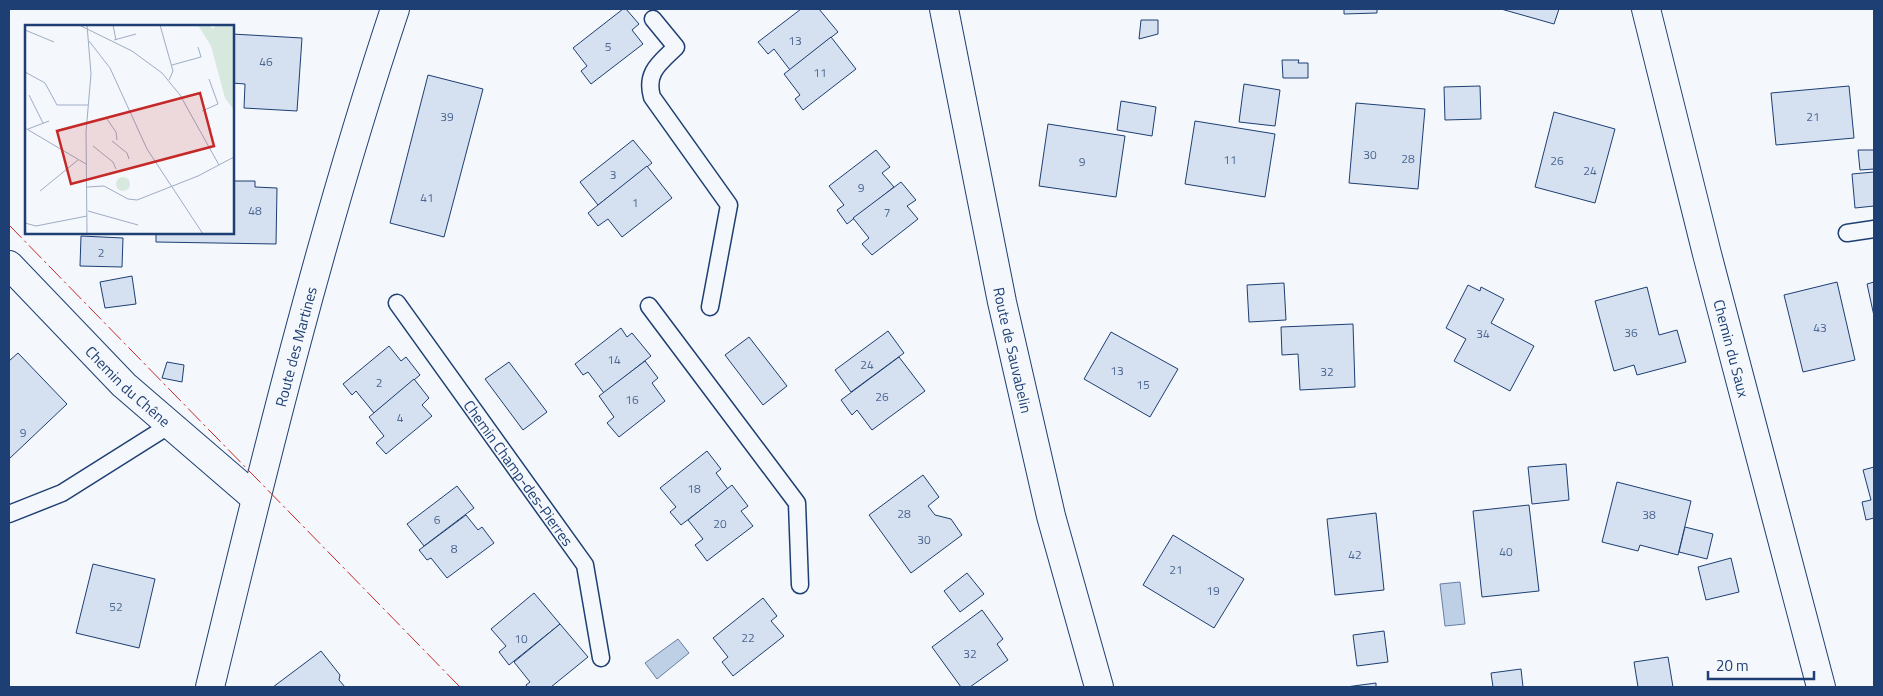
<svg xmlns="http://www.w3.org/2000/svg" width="1883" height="696" viewBox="0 0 1883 696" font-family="'Titillium Web',sans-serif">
<rect width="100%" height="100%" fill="#f4f7fb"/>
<g fill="#bed0e5" stroke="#687fa3">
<path d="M1460 582 1465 624 1445 626 1440 584Z"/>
<path d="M678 639 689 653 657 679 645 663Z"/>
</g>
<g fill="#d5e0f0" stroke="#1d3f73">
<path d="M623 9H626L639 24 632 30 643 44 591 84 581 71 587 66 573 48Z"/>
<path d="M801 9H819L838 32 790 70 774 49 768 54 758 42Z"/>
<path d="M1344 9H1377V13L1344 14Z"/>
<path d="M1501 9H1559L1554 24Z"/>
<path d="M1141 20H1158V34L1139 39Z"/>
<path d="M232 34 302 38 297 111 244 108 245 84 232 83Z"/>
<path d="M831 37 856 69 803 110 795 99 800 95 784 74Z"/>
<path d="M1282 60H1299L1298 63H1308V78H1283Z"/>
<path d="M428 75 483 89 444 237 390 223Z"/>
<path d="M1244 84 1280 90 1275 126 1239 122Z"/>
<path d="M1480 86 1481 119 1445 120 1444 87Z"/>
<path d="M1849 86 1854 138 1776 145 1771 93Z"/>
<path d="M1121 101 1156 107 1152 136 1117 130Z"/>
<path d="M1356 103 1425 109 1418 189 1349 183Z"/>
<path d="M1554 112 1615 129 1595 203 1535 187Z"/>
<path d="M1195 121 1275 134 1265 197 1185 184Z"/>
<path d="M1048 124 1125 136 1116 197 1039 186Z"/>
<path d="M633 140 652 163 598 205 580 182Z"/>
<path d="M876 150 890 167 882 173 894 187 847 224 837 210 844 205 829 186Z"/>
<path d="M1858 150H1874V169L1860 170Z"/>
<path d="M647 166 672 198 622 237 608 219 598 226 588 213Z"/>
<path d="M1874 172V206L1855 208 1852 174Z"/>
<path d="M232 181H255V187L277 188 276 244 156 242V232H232Z"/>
<path d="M901 182 916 200 907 206 918 219 872 255 862 244 869 238 853 218Z"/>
<path d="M81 236 123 238 122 267 80 266Z"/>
<path d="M132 276 136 304 105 308 100 282Z"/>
<path d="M1837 282 1855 360 1803 372 1784 295Z"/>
<path d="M1874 282V316L1867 284Z"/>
<path d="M1284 283 1286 320 1249 322 1247 285Z"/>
<path d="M1468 285 1480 291 1481 287 1504 299 1491 323 1534 346 1510 391 1454 361 1466 339 1446 328Z"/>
<path d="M1647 287 1659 335 1677 330 1686 362 1637 375 1634 365 1614 371 1595 301Z"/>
<path d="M1353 324 1355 387 1300 390 1298 354 1282 355 1281 327Z"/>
<path d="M621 328 627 337 632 333 651 356 604 393 588 372 583 375 575 364Z"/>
<path d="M888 331 904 353 851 392 835 370Z"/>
<path d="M1111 332 1178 369 1150 417 1084 379Z"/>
<path d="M749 337 787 386 763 405 725 355Z"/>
<path d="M389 346 401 361 406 357 420 375 374 413 356 391 352 395 343 384Z"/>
<path d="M18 353 67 404 9 459V361Z"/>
<path d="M899 357 925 391 872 430 857 410 852 415 841 400Z"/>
<path d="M645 361 658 378 652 383 665 401 619 437 607 423 614 417 599 396Z"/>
<path d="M167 362 184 365 182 382 162 378Z"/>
<path d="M509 362 547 412 523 430 485 379Z"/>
<path d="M414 379 429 398 422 405 432 416 386 454 376 443 384 436 369 417Z"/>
<path d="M707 451 721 469 716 473 728 489 681 525 670 512 676 507 660 488Z"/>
<path d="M1566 464 1569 500 1532 504 1528 467Z"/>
<path d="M1874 467V518L1866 520 1862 502 1871 500 1863 470Z"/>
<path d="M923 475 939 497 928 506 935 515 951 519 962 535 911 573 869 515Z"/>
<path d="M1617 482 1691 501 1678 555 1640 545 1638 551 1602 542Z"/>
<path d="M732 485 748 506 741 511 753 526 707 561 695 545 703 539 688 520Z"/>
<path d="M457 486 474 508 424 546 407 524Z"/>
<path d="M1529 505 1539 591 1482 597 1473 511Z"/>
<path d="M1376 513 1384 590 1335 595 1327 519Z"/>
<path d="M466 515 478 530 482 527 494 543 447 578 431 558 427 560 419 550Z"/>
<path d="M1685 527 1713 534 1707 559 1679 552Z"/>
<path d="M1173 535 1244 579 1214 628 1143 585Z"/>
<path d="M1731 558 1739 592 1706 600 1698 567Z"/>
<path d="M93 564 155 579 139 648 76 633Z"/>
<path d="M967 573 984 594 960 612 944 591Z"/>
<path d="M534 593 560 624 509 665 499 652 506 646 491 629Z"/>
<path d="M763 598 777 616 771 621 784 636 733 676 722 662 728 657 713 638Z"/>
<path d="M982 610 1003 639 997 644 1008 660 970 687H961L932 647Z"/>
<path d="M560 624 588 657 551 687H527L526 685 530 682 514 662Z"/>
<path d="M1384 631 1388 662 1357 666 1353 635Z"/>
<path d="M321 651 340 675 339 680 345 687H273Z"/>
<path d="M1668 657 1673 687H1638L1634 662Z"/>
<path d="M1521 669 1523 687H1493L1491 673Z"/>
<path d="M1376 683V687H1346Z"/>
</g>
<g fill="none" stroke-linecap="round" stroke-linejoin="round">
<g stroke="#1d3f73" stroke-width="19">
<g id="lane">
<path d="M653 19 676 47C660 63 645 72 652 97L729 205 710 307"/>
<path d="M1847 233 1874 229"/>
<path id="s1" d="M397 303 585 565 601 658"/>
<path d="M649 306 797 503 800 585"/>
<path d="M9 514 62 493 170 425"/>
</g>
</g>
<g stroke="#1d3f73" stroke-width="30">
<g id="street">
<path id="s2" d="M944 9 1002 302 1051 516 1099 687"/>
<path id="s3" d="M1646 9 1707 254 1821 687"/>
<path id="s4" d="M9 265 124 385 255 498"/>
<path id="s5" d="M210 687C265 459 321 232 395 9"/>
</g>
</g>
<use href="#lane" stroke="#f4f7fb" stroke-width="16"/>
<use href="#street" stroke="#f4f7fb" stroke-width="28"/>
<path stroke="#c62828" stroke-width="1" stroke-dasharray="18 4 2.5 4" stroke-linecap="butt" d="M9 225 460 687"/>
</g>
<g text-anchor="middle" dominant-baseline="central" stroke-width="4" stroke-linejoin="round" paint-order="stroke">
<g font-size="12" fill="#4b6792">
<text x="795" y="40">13</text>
<text x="608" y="46">5</text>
<text x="266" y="61">46</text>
<text x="820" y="72">11</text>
<text x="447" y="116">39</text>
<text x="1813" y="116">21</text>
<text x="1370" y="154">30</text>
<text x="1408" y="158">28</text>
<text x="1230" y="159">11</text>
<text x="1557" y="160">26</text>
<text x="1082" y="161">9</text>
<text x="1590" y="170">24</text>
<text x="613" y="174">3</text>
<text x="861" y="187">9</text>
<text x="427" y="197">41</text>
<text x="635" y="202">1</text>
<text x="255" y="210">48</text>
<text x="887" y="212">7</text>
<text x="101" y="252">2</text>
<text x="1820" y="327">43</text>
<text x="1631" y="332">36</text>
<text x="1483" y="333">34</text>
<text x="614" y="359">14</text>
<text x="867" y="364">24</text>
<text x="1117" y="370">13</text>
<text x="1327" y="371">32</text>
<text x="379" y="382">2</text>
<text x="1143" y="384">15</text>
<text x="882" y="396">26</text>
<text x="632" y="399">16</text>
<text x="400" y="417">4</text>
<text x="23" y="432">9</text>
<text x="694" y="488">18</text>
<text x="904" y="513">28</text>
<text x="1649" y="514">38</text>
<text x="437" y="519">6</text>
<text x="720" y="523">20</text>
<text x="924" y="539">30</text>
<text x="454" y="548">8</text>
<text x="1506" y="551">40</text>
<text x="1355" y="554">42</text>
<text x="1176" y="569">21</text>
<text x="1213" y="590">19</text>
<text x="116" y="606">52</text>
<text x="748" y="637">22</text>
<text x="521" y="638">10</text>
<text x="970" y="653">32</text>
</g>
<g font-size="15" fill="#1d3f73" stroke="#f4f7fb">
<text stroke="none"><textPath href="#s5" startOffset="351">Route des Martines</textPath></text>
<text stroke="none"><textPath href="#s3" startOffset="350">Chemin du Saux</textPath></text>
<text stroke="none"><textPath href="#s2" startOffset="348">Route de Sauvabelin</textPath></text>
<text stroke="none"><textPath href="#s4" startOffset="170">Chemin du Chêne</textPath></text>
<text stroke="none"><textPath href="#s1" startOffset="209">Chemin Champ-des-Pierres</textPath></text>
</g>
</g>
<g transform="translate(25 25)">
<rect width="209" height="209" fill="#f4f7fb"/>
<path d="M173 0H185L187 4 192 0H209V85L200 73 186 21ZM91 159a7 7 0 1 1 14 0a7 7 0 1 1-14 0Z" fill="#d7e8df"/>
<path fill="none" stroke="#9eadc5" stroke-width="1" d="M54 0 107 26 137 48 155 70 194 140M62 0 66 49 61 107 62 209M88 0 91 15M135 0 148 46 144 55M0 5 29 17M89 15 111 9M64 16 85 43 122 124 178 209M147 40 176 32 173 22M0 47 20 58 32 80H63M4 70 18 98M177 86 193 79 184 54M82 94 91 107 92 115M0 103 61 139M3 104 24 96M87 116 102 128 104 134M68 121 88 137 91 144M62 162 79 161 103 174 112 175 173 151 209 132M15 166 53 135M63 186 113 200M0 198 11 201 62 191"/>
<path fill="#c62828" fill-opacity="0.15" stroke="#c62828" stroke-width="2.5" d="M175 68 189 121 46 159 32 106Z"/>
<rect width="209" height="209" fill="none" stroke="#1d3f73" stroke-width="2.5"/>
</g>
<rect width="1883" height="696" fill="none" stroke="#1d3f73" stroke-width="20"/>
<path d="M1708 671v8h106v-8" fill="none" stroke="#1d3f73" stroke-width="2.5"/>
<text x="1716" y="671" font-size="15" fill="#1d3f73" stroke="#f4f7fb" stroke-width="4" paint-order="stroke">20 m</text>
</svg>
